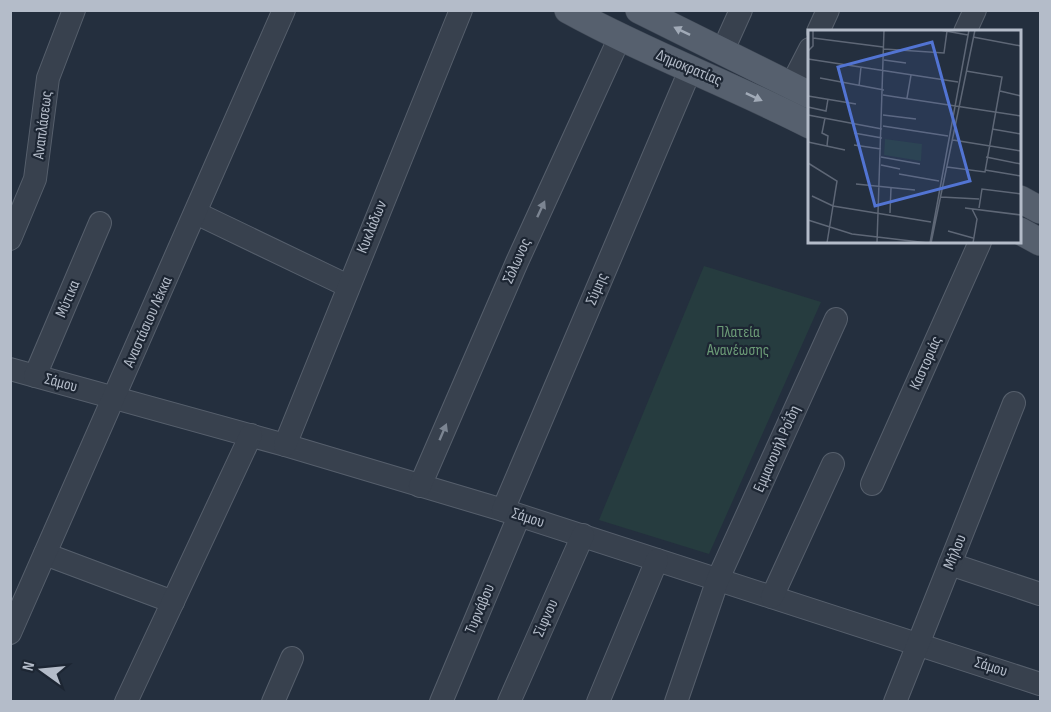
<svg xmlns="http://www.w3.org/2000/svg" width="1051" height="712" viewBox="0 0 1051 712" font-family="'Sofia Sans Condensed',sans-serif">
<rect width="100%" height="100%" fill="#242f3e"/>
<path fill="#263c3f" d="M704 266 821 302 709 554 599 520Z"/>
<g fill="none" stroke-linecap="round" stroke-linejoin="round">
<g stroke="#565f6c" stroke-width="24">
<g id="minor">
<path d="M818 32 828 10"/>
<path d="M965 32 975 10"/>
<path d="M723 50 741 10"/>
<path d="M791 86 810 49"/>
<path d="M196 213 348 286"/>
<path d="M10 239 35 179 48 78 74 10"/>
<path d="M10 369 285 445 503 510 1040 684"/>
<path d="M35 376 100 223"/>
<path d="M285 445 461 10"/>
<path d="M872 484 980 242"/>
<path d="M420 486 517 262 619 39"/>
<path d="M503 510 691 68"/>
<path d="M45 554 173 602"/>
<path d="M950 564 1040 594"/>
<path d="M772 597 833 464"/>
<path d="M10 633 284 10"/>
<path d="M126 702 251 435"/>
<path d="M273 702 292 658"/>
<path d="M441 702 519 516"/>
<path d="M509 702 583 535"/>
<path d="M598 702 657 560"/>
<path d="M676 702 718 579 836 319"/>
<path d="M895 702 1014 403"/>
</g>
</g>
<g stroke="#414a57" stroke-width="28">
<g id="major">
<path d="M568 10C646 53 730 84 810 125"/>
<path d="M639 10 810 95"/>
<path d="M1020 199 1040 210"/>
<path d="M1020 231 1040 242"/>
</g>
</g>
<use href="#minor" stroke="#38414e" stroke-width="22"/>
<use href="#major" stroke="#56606e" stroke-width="27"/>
</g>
<defs><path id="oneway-solid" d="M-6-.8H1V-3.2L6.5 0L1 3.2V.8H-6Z" transform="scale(1.5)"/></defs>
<g fill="#a1aab7">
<use href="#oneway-solid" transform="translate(682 31) rotate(-154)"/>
<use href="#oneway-solid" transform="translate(754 97) rotate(25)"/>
</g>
<g fill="#7c8592">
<use href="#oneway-solid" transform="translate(541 209) rotate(-65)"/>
<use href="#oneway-solid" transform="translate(443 432) rotate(-67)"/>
</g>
<g text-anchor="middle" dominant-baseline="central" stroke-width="4.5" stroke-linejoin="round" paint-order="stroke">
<g font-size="16" fill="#b4bcc9" stroke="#1d2633">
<text transform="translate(689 68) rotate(23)">Δημοκρατίας</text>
<text transform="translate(43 125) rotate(-83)">Αναπλάσεως</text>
<text transform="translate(372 227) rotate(-68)">Κυκλάδων</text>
<text transform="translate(517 261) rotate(-66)">Σόλωνος</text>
<text transform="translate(597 289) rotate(-67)">Σύμης</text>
<text transform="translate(68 299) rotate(-67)">Μύτικα</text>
<text transform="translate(148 322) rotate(-66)">Αναστάσιου Λέκκα</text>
<text transform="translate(926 363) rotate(-66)">Καστοριάς</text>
<text transform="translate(61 383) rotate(15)">Σάμου</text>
<text transform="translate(777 449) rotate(-66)">Εμμανουήλ Ροΐδη</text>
<text transform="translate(528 518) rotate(18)">Σάμου</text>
<text transform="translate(955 552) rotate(-68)">Μήλου</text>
<text transform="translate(480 609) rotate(-67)">Τυρνάβου</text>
<text transform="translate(546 618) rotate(-66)">Σίφνου</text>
<text transform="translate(991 667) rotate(18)">Σάμου</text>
</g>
<g font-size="16" fill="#6b9a76" stroke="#1d2633">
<text x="738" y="332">Πλατεία<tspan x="738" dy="18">Ανανέωσης</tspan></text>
</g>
</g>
<g transform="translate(808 30)">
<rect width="213" height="213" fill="#242f3e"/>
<path d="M77 109 114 114 113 131 76 125Z" fill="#263c3f"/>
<path fill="none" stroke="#5e6776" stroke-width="1.5" d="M132 0 160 5M165 7 213 16M5 8 75 17M76 19 136 23 139 1M0 21 5 16V0M0 29 150 52M76 30 98 33M12 48 76 60M51 56 53 37M192 61 213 66M75 65 213 86M0 66 48 74M99 68 103 45M0 77 18 81 20 69M0 85 74 99M75 85 108 89M17 88 14 103 20 106 19 116M75 96 140 106M184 99 213 104M46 103 74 108M145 110 213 121M0 112 37 120M46 115 73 119M73 127 112 134M178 127 213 134M0 133 29 151 19 213M73 135 92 139M139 137 177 142 194 47 158 41M177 140 213 146M91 144 131 151M48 154 107 160M4 166 25 176 123 192M133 167 171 169M157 178 213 185M171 178 174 159 213 164M164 179 169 189 165 213M82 183 83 158M0 190 44 204 120 213M140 201 165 208M69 213 76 0M122 213 161 0M123 213 167 0"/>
<path fill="#5274d3" fill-opacity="0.15" stroke="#5274d3" stroke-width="3" d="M124 12 162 151 67 176 30 37Z"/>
<rect width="213" height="213" fill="none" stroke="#b4bcc9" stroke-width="3"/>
</g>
<rect width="1051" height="712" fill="none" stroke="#b4bcc9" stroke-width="24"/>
<g transform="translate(42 670) rotate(285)" stroke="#1d2633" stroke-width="4.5" paint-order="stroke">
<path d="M0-4.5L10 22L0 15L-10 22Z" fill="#b4bcc9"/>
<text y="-9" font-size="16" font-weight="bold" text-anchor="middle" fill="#b4bcc9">N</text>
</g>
</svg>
